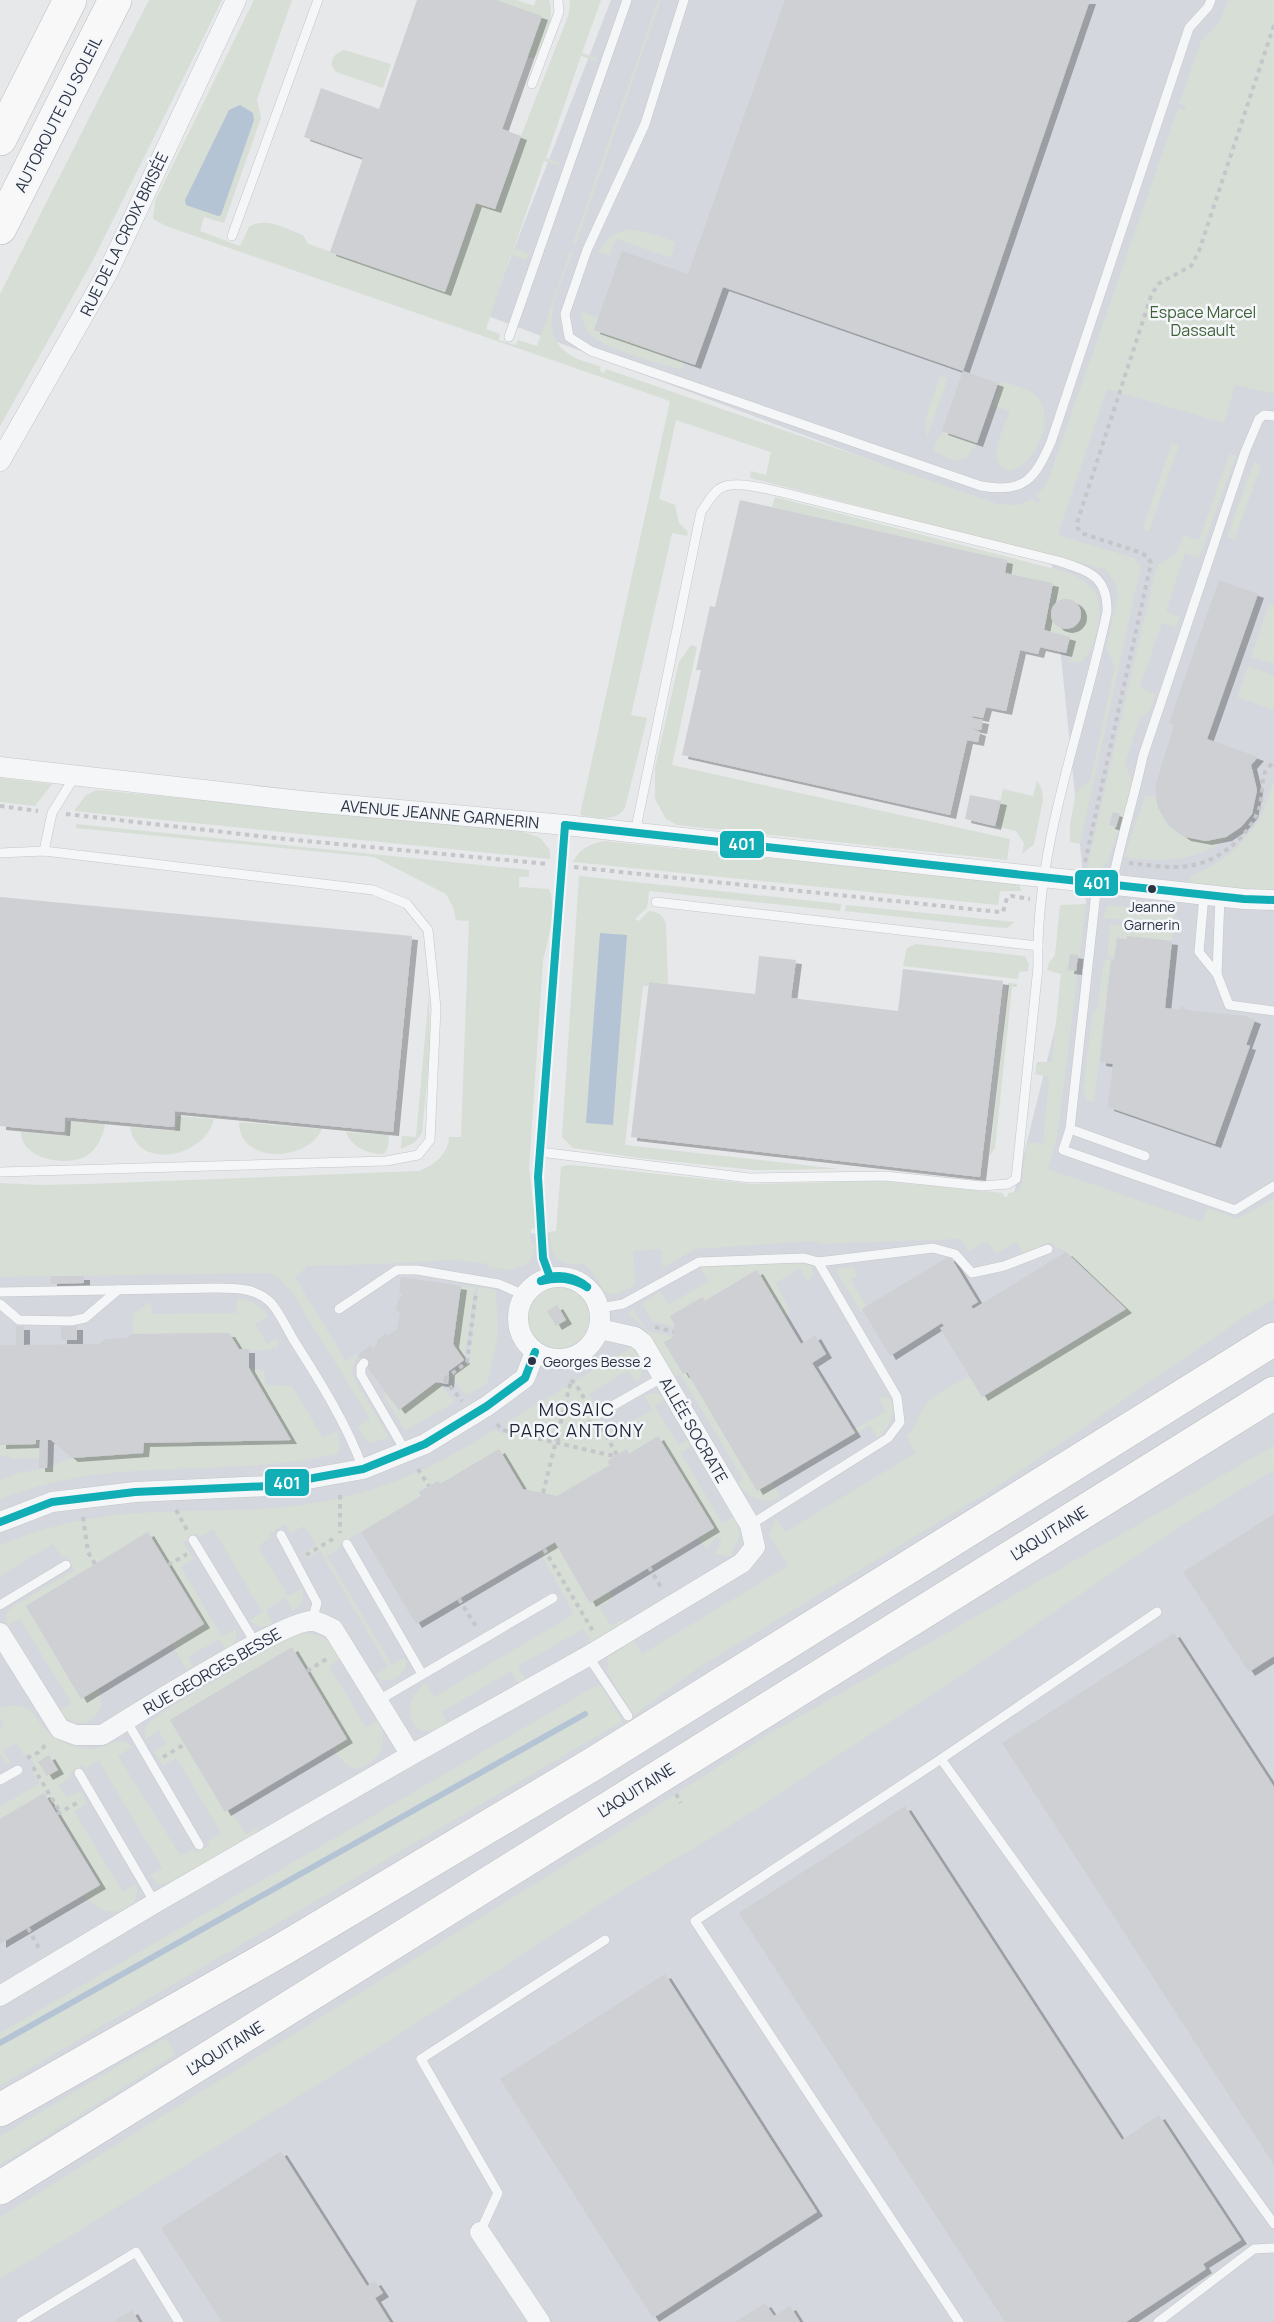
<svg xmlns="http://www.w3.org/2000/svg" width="1274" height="2322" viewBox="0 0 1274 2322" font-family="Manrope,sans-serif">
<defs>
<filter id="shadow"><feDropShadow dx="6" dy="4" stdDeviation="0" flood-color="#0004"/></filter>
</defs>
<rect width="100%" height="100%" fill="#e6e8ea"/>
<path fill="#d4d7dd" d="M611 0H1274V2322H0V1261L755 1222 1011 1206 1086 904 1048 527 488 316Z"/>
<g fill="#d6ded6" fill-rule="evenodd">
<path d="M149 0H222L92 262 0 426V294Z"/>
<path d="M254 0H292L257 99 261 118 224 223 204 217 200 231 240 246 249 227C266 216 286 229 303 235L308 244 445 291 476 203 495 209 521 136 565 24 569 13 570 0H601L582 53 597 58 596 61 581 56 546 158 560 163 559 166 544 161 514 248 529 253 526 260 511 255 486 329 500 334 499 340 516 345 518 340 537 346 570 252 573 253C562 283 533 332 570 355 580 361 591 363 601 367L600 371 604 373 606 369 998 504 1016 505 1033 499 1037 503 1040 501 1036 496 1045 486 1050 475 1178 108 1185 110 1186 106 1179 104 1201 41 1219 23 1228 0H1274V394L1235 385 1224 423 1107 389 1058 535 1134 558 1141 566 1080 844 1070 842V824L1076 792 1091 779 1115 666 1106 648 1118 594 1116 585 1105 569 750 478 751 471 766 475 771 452 676 420 659 499 675 505 679 523 688 532 687 536 672 533 631 715 647 718 625 808C614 824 596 817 580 815L670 401 166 226 153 219 155 201 160 191Z"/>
<path d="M496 0H516L534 6 536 0H549C555 18 546 44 534 58H527Z"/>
<path d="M658 0H661L576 244 573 243Z"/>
<path d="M344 50 391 64 383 88 336 72C327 63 334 53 344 50Z"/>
<path d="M629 229 646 232 676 242 671 258 616 239 610 256 598 252 612 235Z"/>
<path d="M580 311 599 318 595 330 685 362 682 370C659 363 604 350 589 333 584 326 582 319 580 311Z"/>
<path d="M940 375 948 378 927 439 925 421Z"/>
<path d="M1001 381C1012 385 1026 387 1035 395 1058 415 1036 465 1010 471 983 465 1004 428 1010 411L993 405Z"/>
<path d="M942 431 977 443 966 459 950 460 933 450 938 436H941Z"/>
<path d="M1172 443 1179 445 1149 532 1142 529Z"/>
<path d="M1229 454 1236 456 1199 558 1185 553 1166 612 1180 617 1176 627 1162 623 1140 687 1156 695 1150 711 1140 718 1126 761C1125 772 1134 779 1133 790L1108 861C1102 869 1095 872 1086 871L1154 576 1158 564 1176 554 1183 535 1199 540Z"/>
<path d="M1254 462 1261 465 1235 539 1227 537Z"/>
<path d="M775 497 1070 573C1080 578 1090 584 1096 594 1105 610 1095 651 1081 662H1069L1071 655 1066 653 1070 637 1044 630 1053 583 1005 573 1007 560 772 507ZM1063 599C1077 600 1083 607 1080 621L1070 629 1057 626C1048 616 1051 606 1063 599Z"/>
<path d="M1269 604 1274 606V664L1251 657Z"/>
<path d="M691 645 697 647 672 765 1010 839 1007 860 677 825 666 819 655 799V768L679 662Z"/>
<path d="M1248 666 1274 675V710L1237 697Z"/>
<path d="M1274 777V890L1266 891 1190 883 1191 876C1237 857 1264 825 1274 777Z"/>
<path d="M0 778 52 784 35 806 0 802Z"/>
<path d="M1037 780 1042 790 1043 800 1034 844 1022 854 1024 843 1016 831 995 826 1003 789 1033 796Z"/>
<path d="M97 790 522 831 540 838 550 850V859L74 811 86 795Z"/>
<path d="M1145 796H1155C1164 835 1195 850 1232 834 1201 862 1163 863 1124 857Z"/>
<path d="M76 824 529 870V877H519V887L549 889C557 907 548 941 543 960L529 1168 536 1228 531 1229V1243L536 1245 533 1256 527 1265 504 1271V1268L489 1269 488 1264 454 1260 381 1264 306 1266V1268L295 1277 346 1361 357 1354 358 1355 352 1367 353 1377 389 1437 369 1444 357 1427 370 1419 293 1294 281 1280 269 1273 0 1277V1183L39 1185 87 1184 419 1171C434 1165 448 1155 449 1137H461L469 921 456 920 453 907 446 894 374 857 76 828Z"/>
<path d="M603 841 1004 882 1019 885 1022 891H1000L998 905 573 862C580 848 589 845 603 841Z"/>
<path d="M579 876 841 904 840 911 649 891 647 908 635 919 639 921 649 911C659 912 662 914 666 924L668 984 649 982 648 986H643L625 1145 839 1169 755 1170 639 1158 573 1148 562 1137Z"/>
<path d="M1086 904 1060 1117 1056 1143 1048 1169 1202 1222 1207 1208 1238 1219 1274 1198V1299L1247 1315 1000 1485 701 1666 634 1715 607 1672 608 1658 633 1640 642 1654 788 1566 768 1534 776 1518 785 1532 915 1453 906 1436C916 1428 916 1419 923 1409 933 1393 954 1385 969 1376L982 1397 1126 1309 1066 1252 1049 1242 1024 1254 1017 1242 996 1253 987 1241 969 1251 960 1239 820 1244 817 1241 695 1249 663 1268 661 1249 633 1251 635 1285C594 1308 609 1284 584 1264 556 1267 552 1257 549 1232L556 1231 561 1167 568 1165 584 1166 752 1184 882 1181 1003 1193 1004 1197 1008 1196V1193L1016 1192 1021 1187 1027 1143H1043L1049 1077 1035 1074 1037 1062H1052L1061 974 1047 970 1049 963 1055 955 1060 905Z"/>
<path d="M846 905 1015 922 1007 928 992 927 845 911Z"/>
<path d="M1107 905 1175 912 1174 925 1103 918Z"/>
<path d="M1110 924 1173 932 1172 941 1127 936V939L1117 938 1115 957H1107Z"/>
<path d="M916 944 1025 956 1029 965 1028 971 1019 972 1018 979 903 966 907 948Z"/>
<path d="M1104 960H1111L1094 1103 1087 1100 1083 1092 1092 1014 1097 1008Z"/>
<path d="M1008 983 1017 984V987H1012L995 1148 990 1155Z"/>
<path d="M429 993 430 1051 422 1133 415 1142 401 1149 402 1136 416 1137Z"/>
<path d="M177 1116 214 1119C205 1158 137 1171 130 1127L175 1131Z"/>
<path d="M67 1121 105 1124C103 1138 95 1153 82 1158 62 1166 21 1158 21 1132L66 1136Z"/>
<path d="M239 1122 322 1129C308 1162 239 1165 239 1122Z"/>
<path d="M346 1132 389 1135 388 1147 384 1154C368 1154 351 1147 346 1132Z"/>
<path d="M797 1263 811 1266 814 1275 808 1282 800 1268 776 1283 790 1311 786 1320 756 1270 705 1301 702 1297 670 1316 675 1327 652 1321 642 1303 660 1292 669 1305 708 1281 700 1267Z"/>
<path d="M839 1268 853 1267 858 1276 851 1280 866 1306 861 1312 836 1271Z"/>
<path d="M461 1286 475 1287 464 1360 453 1344Z"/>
<circle cx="559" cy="1317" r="31"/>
<path d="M478 1287 496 1290 498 1336 487 1384 466 1395 450 1376 469 1362Z"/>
<path d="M237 1298C251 1299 260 1305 268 1316L255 1324 267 1344 279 1337 277 1348 262 1351 239 1349 229 1333 132 1334 133 1314 151 1301 152 1314 236 1313Z"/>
<path d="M633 1308 646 1330 673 1337 664 1343 683 1374 687 1372 757 1490 772 1482 780 1497C763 1505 748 1498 738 1483L743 1479 680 1374 674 1377 646 1330 629 1314Z"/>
<path d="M632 1347 643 1364 641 1377 636 1382 628 1370 589 1394 596 1407 594 1409 602 1422 605 1421 612 1433 652 1410 644 1396C652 1392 659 1392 665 1399L655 1406 679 1445 689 1439 693 1445 681 1453 722 1523 735 1516 740 1535 731 1556 715 1554 722 1541 716 1537 707 1549 698 1538 713 1528 658 1436 629 1454 626 1450 608 1461 610 1465 557 1496 523 1489 499 1449 440 1484 438 1481 419 1492 421 1496 339 1545 340 1548 327 1556 392 1665 405 1657C409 1668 402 1674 393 1680H383L375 1675 388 1667 320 1551 307 1559 303 1553 316 1545 304 1526 291 1533 285 1524 269 1534 271 1537 258 1546 288 1596 302 1589C305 1599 302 1605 293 1611L285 1598 266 1610 273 1624C264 1628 257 1628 250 1620L262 1612 213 1529 199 1537 197 1533 183 1542 194 1559 181 1567 222 1636 236 1629C238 1639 235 1644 227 1651L219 1639 188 1657 195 1671H187L172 1644 204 1624 148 1532 26 1606 81 1698 99 1688 102 1706C90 1729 76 1727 58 1712L71 1703 20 1619 7 1626 6 1614 12 1607 74 1570 67 1556 62 1558 53 1544 0 1576V1545C33 1532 65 1522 100 1517 171 1507 243 1515 314 1503 379 1493 439 1466 493 1430L504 1433 507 1422Z"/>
<path d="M249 1368 264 1370 265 1385 292 1386 323 1438 337 1431 340 1447 337 1454C257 1472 175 1465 94 1475 61 1479 31 1488 0 1499V1480L18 1473 47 1468 72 1458 143 1453 144 1443 290 1439Z"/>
<path d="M436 1382H438L455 1402 405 1431 384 1396 386 1394 399 1410Z"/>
<path d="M882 1396 890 1399C898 1415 888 1427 878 1439L870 1425 855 1434 853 1430 886 1411 878 1398Z"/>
<path d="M36 1440H40L39 1458 13 1459 6 1455 4 1458 0 1456V1445L36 1444Z"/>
<path d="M1274 1445V1470L1184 1524 954 1680 708 1840 622 1890 387 2042 0 2279V2217L621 1830 765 1736 1167 1508Z"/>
<path d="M555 1542 589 1602 609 1591 613 1598 600 1607 611 1626 625 1618 624 1623 591 1643 583 1629 518 1666 526 1680 519 1684 511 1671 442 1712 448 1725C412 1747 394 1706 426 1683L434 1697 574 1614 539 1551Z"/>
<path d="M306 1633C324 1635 333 1643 342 1658L329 1666 366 1727 379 1719C386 1738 385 1755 366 1765 362 1768 359 1769 353 1768 344 1765 338 1756 332 1748L347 1739 292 1647 171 1719 225 1811 230 1809 246 1834 258 1826 257 1833 173 1881 159 1885 150 1876 162 1868 99 1761 85 1769 83 1765 70 1773 71 1777 59 1785 66 1798 80 1791 87 1803 74 1811 123 1892 135 1884C143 1906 121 1916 103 1910 95 1907 89 1901 83 1895L100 1884 45 1793 0 1819V1807L39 1783 31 1770 36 1767 28 1754 24 1756 16 1743 3 1750 11 1763H6L0 1754V1729L4 1726 0 1719V1708C33 1699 31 1716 49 1733 55 1739 63 1742 70 1745 79 1748 88 1749 98 1748 111 1746 121 1734 132 1747L118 1756 180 1855 194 1849 196 1853 210 1845 208 1841 221 1833 176 1758 163 1766 154 1752 167 1744 159 1731 146 1739 144 1733 146 1725 166 1710 286 1638 297 1634Z"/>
<path d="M599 1684 623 1721 0 2086V2033Z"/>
<path d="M166 2038 175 2055 0 2165V2136Z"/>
</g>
<g fill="#b4c4d5">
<path d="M240 105 253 113 254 120 221 215 218 216 186 205 185 200 229 110Z"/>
<path d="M600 933 627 935 613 1125 586 1123Z"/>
</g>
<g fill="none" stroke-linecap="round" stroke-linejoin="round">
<path stroke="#b4c4d5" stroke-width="6" d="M0 2043 585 1714"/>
</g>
<g fill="#ced0d3" filter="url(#shadow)">
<path d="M417 0H496L542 16 502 129 521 136 495 209 476 203 445 292 330 252 363 158 304 137 321 88 379 109Z"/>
<path d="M785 0H1090L963 371 723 287 695 365 594 330 622 251 688 274Z"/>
<path d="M963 371 998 383 977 443 942 431Z"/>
<path d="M740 500 1007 560 1005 573 1053 583 1044 630 1070 637 1066 653 1040 647 1038 654 1020 650 1006 711 986 707 983 718 973 716 972 718 983 720 981 730 970 728 980 732 978 742 967 740 950 815 682 755 701 670H696L710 606 715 607Z"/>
<path d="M1219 580 1258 594 1207 739 1258 757 1251 765 1257 790 1252 814 1241 827 1226 837 1206 841 1185 837 1169 826 1158 808 1155 787 1174 725 1169 723Z"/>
<circle cx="1066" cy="614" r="15"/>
<path d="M970 795 1001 801 995 826 965 819Z"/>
<path d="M1113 812 1120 814 1116 827 1109 825Z"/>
<path d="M0 897 412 936 393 1132 175 1111 174 1127 65 1117 64 1132 0 1126Z"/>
<path d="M1127 936 1172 941 1165 1008 1179 1010 1183 1006 1186 1010 1245 1016 1255 1020 1246 1045 1250 1046 1215 1144 1108 1107 1113 1064 1100 1062 1111 960H1114L1117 938 1127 939Z"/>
<path d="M1070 954 1078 955 1076 971 1068 970Z"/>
<path d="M759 956 796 960 791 998 898 1011 903 969 1003 981 980 1177 631 1137 649 982 755 994Z"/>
<path d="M1066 1252 1126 1309 982 1397 940 1328 944 1326 942 1323 890 1356 862 1309 950 1256 978 1302 971 1306 973 1309Z"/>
<path d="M757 1270 801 1344 815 1335 826 1354 812 1363 855 1433 757 1491 687 1372 683 1374 664 1342 673 1337 675 1325 670 1316 703 1297 705 1301Z"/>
<path d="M51 1276H84V1283L51 1284Z"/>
<path d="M401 1277 461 1286 453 1344 464 1360 449 1371 448 1384 436 1382 399 1410 358 1355 370 1345 373 1349 377 1344V1340L386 1333 388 1336 397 1329 400 1313 396 1309 398 1300 403 1294 399 1293Z"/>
<path d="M557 1305 566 1320 556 1326 547 1311Z"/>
<path d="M16 1326H24V1345L99 1344 105 1339 128 1338 132 1334 229 1333 239 1349H249V1368L291 1440 144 1443 143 1453 72 1458 51 1440H48L47 1468H39L40 1440H36V1444L0 1445V1345H16Z"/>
<rect x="61" y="1326" width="16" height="14"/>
<path d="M658 1436 714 1528 590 1603 555 1542 416 1624 361 1532 421 1496 419 1492 438 1481 440 1484 499 1449 523 1489 557 1496 610 1465 607 1461 627 1449 629 1454Z"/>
<path d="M1274 1514V1656L1249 1672 1183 1572Z"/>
<path d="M148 1532 204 1624 81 1699 26 1606Z"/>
<path d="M1174 1633 1274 1787V2165L1002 1743Z"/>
<path d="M292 1647 347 1739 225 1812 170 1720Z"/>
<path d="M49 1755 58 1770 47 1776 38 1762Z"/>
<path d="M44 1793 100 1885 0 1944V1819Z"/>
<path d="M905 1806 1122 2140 1159 2115 1241 2240 1203 2264 1206 2269 1126 2322H1005L739 1913Z"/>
<path d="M665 1974 817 2212 653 2318 500 2079Z"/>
<path d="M281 2151 367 2286 375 2281 383 2293 375 2298 390 2322H222L161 2228Z"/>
<path d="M765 2303 774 2316 790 2306 800 2322H735Z"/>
<path d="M132 2310 139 2322H113Z"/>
</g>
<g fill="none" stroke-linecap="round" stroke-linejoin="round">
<g stroke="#c4c6c8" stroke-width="10">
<g id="lane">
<path d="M684 0 645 124 587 250 565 314 569 337 591 351 981 486C1025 494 1035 478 1051 442L1189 28 1208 7 1211 0"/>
<path d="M532 84 559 12 558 0"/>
<path d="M232 236 318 0"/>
<path d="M509 337 627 0"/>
<path d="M44 851 52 813 75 776"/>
<path d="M0 853 44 851 373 890 407 904 428 930 436 1008 430 1140 418 1155 386 1161 0 1172"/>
<path d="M1097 883 1070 1129 1063 1150 1235 1210 1274 1186"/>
<path d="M1112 885C1120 841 1134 799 1143 756L1245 452 1259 419 1264 415 1274 416"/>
<path d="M1204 895 1199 952 1217 974 1229 1005 1274 1011"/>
<path d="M656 902 1038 946"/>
<path d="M1217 974 1220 897"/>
<path d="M1070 1129 1145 1156"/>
<path d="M540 1152 749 1178 885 1176 982 1186 1008 1184 1016 1179 1038 967C1035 845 1082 730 1107 612 1108 576 1089 571 1058 561L781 492C766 489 732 479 719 489 712 494 706 505 701 512L635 833"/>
<path d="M818 1262 933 1248 955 1254 972 1273 1004 1266 1048 1249"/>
<path d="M550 1277 543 1258 538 1177 565 825"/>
<path d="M0 1292 216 1288C236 1288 258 1288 272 1304 280 1314 287 1328 293 1339 319 1380 347 1424 363 1469"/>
<path d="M0 1304 19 1320 71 1321 85 1318 118 1290"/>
<path d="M600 1308 623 1304 699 1262 804 1258 818 1262 897 1397 900 1422 888 1438 750 1525"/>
<path d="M339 1309 397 1270H417L499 1284 524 1295"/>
<path d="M364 1363 361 1367V1375L406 1452"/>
<path d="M600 1413 663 1377"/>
<path d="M281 1535 317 1603 312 1621"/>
<path d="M193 1540 256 1644"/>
<path d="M347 1544 422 1674"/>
<path d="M0 1605 66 1565"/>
<path d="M588 1656 628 1716"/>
<path d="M379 1700 553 1598"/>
<path d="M126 1720 199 1845"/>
<path d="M941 1759 1274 2224"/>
<path d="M79 1773 155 1903"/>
<path d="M0 1780 18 1770"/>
<path d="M480 2232 498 2193 421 2059 605 1940"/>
<path d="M21 2322 136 2252 179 2322"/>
<path d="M959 2322 695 1921 941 1759 1157 1612"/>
<path d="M1158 2322 1254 2249 1274 2248"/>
</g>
</g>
<g stroke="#c4c6c8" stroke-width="21">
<g id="street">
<path d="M0 461 108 272 236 0"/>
<path d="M0 767 301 801 565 825 1244 899 1274 900"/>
<circle cx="559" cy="1318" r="41"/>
<path d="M0 1522 52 1502 135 1492 269 1486 363 1469 425 1444 487 1406 525 1378 535 1352"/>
<path d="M0 1633 60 1729 76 1735H102C133 1716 286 1619 312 1621 318 1621 327 1626 333 1629L411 1755"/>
<path d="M0 1996 155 1903 411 1755 588 1656 742 1563 755 1547 750 1525 643 1343 635 1337 600 1329"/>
<path d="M480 2232 540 2322"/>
</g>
</g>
<g stroke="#b8bbbf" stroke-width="34">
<g id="highway">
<path d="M0 139 70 0"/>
<path d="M0 228 115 0"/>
<path d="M0 2110 283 1949 593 1764 1274 1339"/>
<path d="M0 2188 1274 1393"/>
</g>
</g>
<g stroke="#c5c6ca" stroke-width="4" stroke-dasharray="4.5 4.5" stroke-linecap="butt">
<path d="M0 806 38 811"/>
<path d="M66 814 285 839 548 864"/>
<path d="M1085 862 1151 563 1147 556 1139 552 1081 533 1077 527V523L1151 296 1158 284 1191 266 1199 251 1274 25"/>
<path d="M1129 863C1148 865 1170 869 1189 866 1220 861 1248 837 1259 809 1263 797 1261 783 1265 772 1267 768 1272 764 1274 761"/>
<path d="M574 867 999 912H1003L1007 898 1011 896 1030 899"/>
<path d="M655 1327 674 1332"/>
<path d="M444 1379 462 1401"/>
<path d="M445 1379 467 1362 476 1292"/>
<path d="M571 1380 576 1385 589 1406"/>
<path d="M497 1424 502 1430 609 1455H617L601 1426"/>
<path d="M556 1441 591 1421"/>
<path d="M418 1469 429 1486"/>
<path d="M543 1493 571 1381"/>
<path d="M340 1495V1533"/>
<path d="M176 1510 187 1530"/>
<path d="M83 1517 88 1552 95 1564"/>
<path d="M544 1549 593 1631"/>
<path d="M306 1555 333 1539"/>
<path d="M168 1565 187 1554"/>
<path d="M649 1567 662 1589"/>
<path d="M459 1599 477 1628"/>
<path d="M307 1671 330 1657"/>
<path d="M163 1757 185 1744"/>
<path d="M27 1758 39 1752 48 1742"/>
<path d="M33 1767 60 1812"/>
<path d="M676 1794 681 1803"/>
<path d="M57 1814 79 1802"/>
<path d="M28 1928 40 1950"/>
</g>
<use href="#lane" stroke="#f5f6f7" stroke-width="9"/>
<use href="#street" stroke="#f5f6f7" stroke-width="20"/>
<use href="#highway" stroke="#f8f8f8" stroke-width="33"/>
<g stroke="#f4f6f9" stroke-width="12">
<g id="bus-1">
<path d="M565 825 1244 899 1274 900"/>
<path d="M550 1277 543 1258 538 1177 565 825"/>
<path d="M541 1281C555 1272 575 1276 587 1287"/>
<path d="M541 1281C559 1277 571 1278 587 1287"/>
<path d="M0 1522 52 1502 135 1492 269 1486 363 1469 425 1444 487 1406 525 1378 535 1352"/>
</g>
</g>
<use href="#bus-1" stroke="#11aeb5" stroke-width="8"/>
</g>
<g fill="#2b3445" stroke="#f4f6f9" stroke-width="2">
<circle cx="1152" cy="889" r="5"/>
<circle cx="532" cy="1361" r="5"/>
</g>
<g text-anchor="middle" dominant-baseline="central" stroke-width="5" stroke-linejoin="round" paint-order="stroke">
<g font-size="14" fill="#2b3445" stroke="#f4f6f9">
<text x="1152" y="906">Jeanne<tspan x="1152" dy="18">Garnerin</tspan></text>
<text x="543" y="1361" text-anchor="start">Georges Besse 2</text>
</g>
<g font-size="16" fill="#2b3445" stroke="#f4f6f9">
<text transform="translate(58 114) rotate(-63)">AUTOROUTE DU SOLEIL</text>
<text transform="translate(124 234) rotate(-64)">RUE DE LA CROIX BRISÉE</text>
<text transform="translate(440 814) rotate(5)">AVENUE JEANNE GARNERIN</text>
<text transform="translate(694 1430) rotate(60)">ALLÉE SOCRATE</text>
<text transform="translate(1049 1533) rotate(-32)">L'AQUITAINE</text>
<text transform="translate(212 1671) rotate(-30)">RUE GEORGES BESSE</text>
<text transform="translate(636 1790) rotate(-32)">L'AQUITAINE</text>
<text transform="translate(225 2048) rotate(-32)">L'AQUITAINE</text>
</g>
<g font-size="16" fill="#3f6138" stroke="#f4f6f9">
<text x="1203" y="312">Espace Marcel<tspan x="1203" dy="18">Dassault</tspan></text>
</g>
<g font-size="18" letter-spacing="1.5" fill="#1d2536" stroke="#f4f6f9">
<text x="577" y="1409">MOSAIC<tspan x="577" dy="21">PARC ANTONY</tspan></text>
</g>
</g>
<g stroke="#f4f6f9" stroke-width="2">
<rect x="719" y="830" width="46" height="29" rx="6" fill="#11aeb5"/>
<rect x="1074" y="869" width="45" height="28" rx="6" fill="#11aeb5"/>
<rect x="264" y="1468" width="46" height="29" rx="6" fill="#11aeb5"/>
</g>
<g font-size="16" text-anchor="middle" font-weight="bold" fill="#fff">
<text x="742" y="850">401</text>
<text x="1097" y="889">401</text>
<text x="287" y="1489">401</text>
</g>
</svg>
